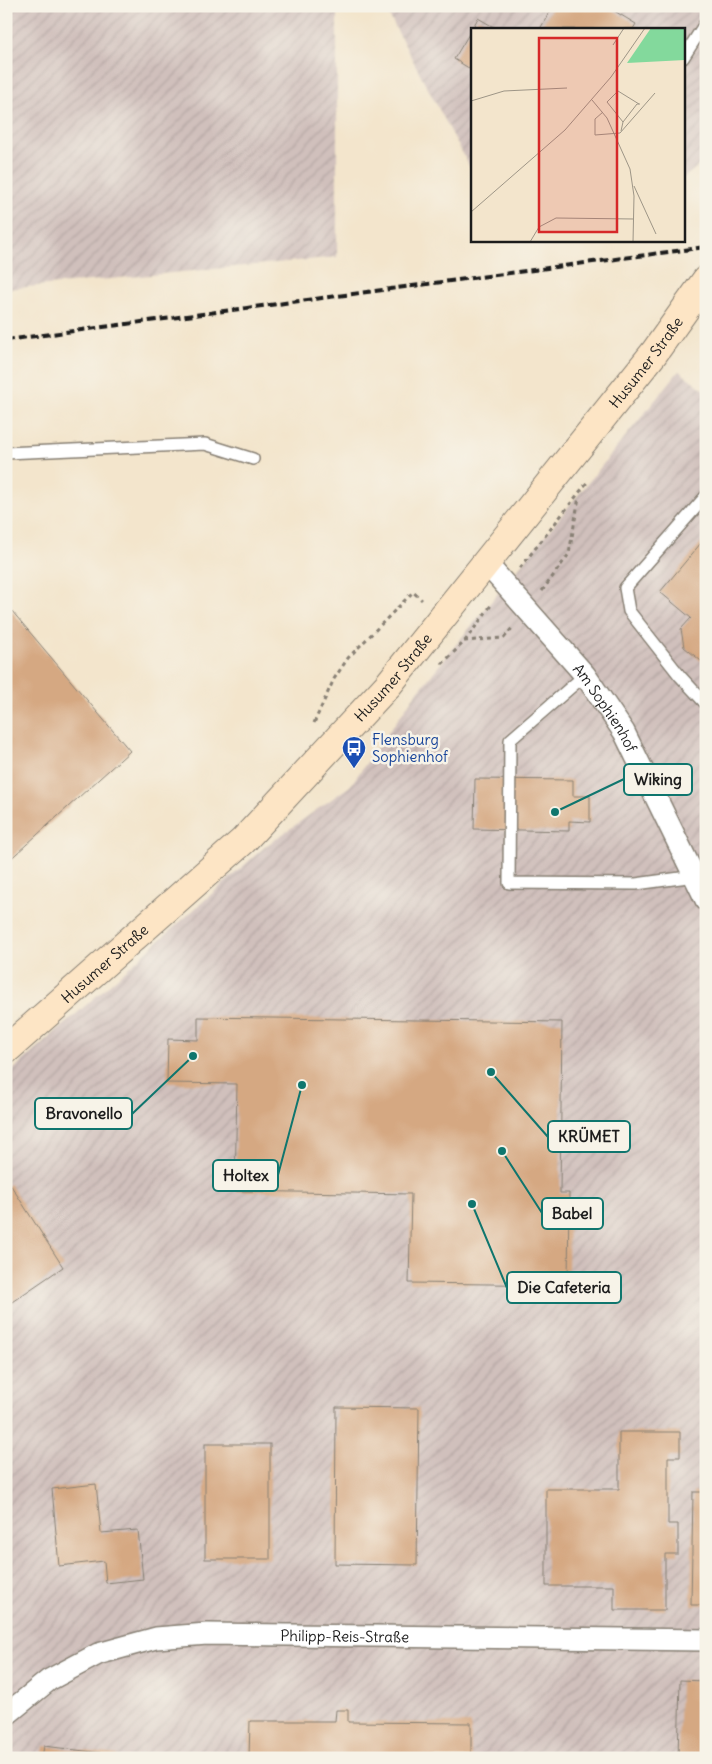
<svg xmlns="http://www.w3.org/2000/svg" width="712" height="1764" viewBox="0 0 712 1764" font-family="Delius,sans-serif">
<defs>
<pattern id="industrial-furrows" width="10" height="10" patternUnits="userSpaceOnUse" patternTransform="scale(1.25)"><rect width="10" height="10" fill="#d0c0bc"/><path d="M-1 1l2-2M0 10L10 0M9 11l2-2" fill="none" stroke="#b2a4a1"/></pattern>
</defs>
<rect width="100%" height="100%" fill="#f7f3e8"/>
<filter id="ink" filterUnits="userSpaceOnUse"><feTurbulence type="fractalNoise" baseFrequency=".02" numOctaves="2"/><feDisplacementMap in="SourceGraphic" scale="10" xChannelSelector="R" yChannelSelector="G"/><feConvolveMatrix kernelMatrix="1 2 1 2 8 2 1 2 1" color-interpolation-filters="sRGB"/></filter>
<filter id="wash" filterUnits="userSpaceOnUse"><feTurbulence type="fractalNoise" baseFrequency=".0096" numOctaves="4" result="noise"/><feDisplacementMap in="SourceGraphic" scale="20" xChannelSelector="R" yChannelSelector="G"/><feGaussianBlur stdDeviation="1.12" result="paint"/><feColorMatrix in="noise" values="0 0 0 0 0 0 0 0 0 0 0 0 0 0 0 0 0 1.4 0 .05"/><feComposite in="paint" operator="in"/></filter>
<g filter="url(#wash)">
<rect width="100%" height="100%" fill="#f3e5cc"/>
<g fill="url(#industrial-furrows)">
<path d="M6 6H337V257L6 289Z"/>
<path d="M384 6H706V160L683 178V29H472V171Z"/>
<path d="M679 371 706 391V1758H6V1076L266 846 350 786 416 694Z"/>
</g>
<g id="blocks">
<g fill="#d5a882">
<path d="M553 6H606L636 24 633 29H540Z"/>
<path d="M478 18 497 29H472Z"/>
<path d="M472 29V70L454 59Z"/>
<path d="M706 537V665L684 647 681 629 691 618 660 592Z"/>
<path d="M6 604 130 751 6 863Z"/>
<path d="M475 779 573 780V796H590V822L569 821V831L474 829Z"/>
<path d="M198 1017 562 1022 560 1193H569L568 1285 409 1283 411 1194 235 1191 237 1084 167 1083 168 1039 198 1040Z"/>
<path d="M10 1184 63 1267 6 1306V1187Z"/>
<path d="M336 1407 419 1408 417 1565 335 1564Z"/>
<path d="M619 1432H680V1457H668V1524H678V1554H665V1610H614V1586H546V1489H619Z"/>
<rect x="205" y="1444" width="65" height="115"/>
<path d="M96 1484 101 1533 138 1530 143 1579 106 1583 104 1561 59 1566 52 1489Z"/>
<path d="M693 1492H706V1605H691Z"/>
<path d="M680 1680 706 1681V1758H678Z"/>
<path d="M336 1710H348V1722L471 1723V1758H249L250 1721H335Z"/>
<path d="M44 1746 117 1755V1758H42Z"/>
</g>
</g>
</g>
<g filter="url(#ink)">
<use href="#blocks" fill-opacity="0" stroke="#888074" stroke-width="1"/>
<g fill="none" stroke-linecap="round" stroke-linejoin="round">
<g stroke="#888074" stroke-width="14">
<g id="lane">
<path d="M683 58 706 22"/>
<path d="M6 453 205 444 253 459"/>
<path d="M706 496 625 588 629 611 680 676 706 704"/>
<path d="M585 675 510 740 509 883 636 884 695 876"/>
</g>
</g>
<g stroke="#888074" stroke-width="24">
<g id="street">
<path id="s1" d="M486 563 585 675 624 732 706 900"/>
<path id="s2" d="M6 1715 49 1680 98 1654 156 1638 207 1634 706 1640"/>
</g>
</g>
<g stroke="#888074" stroke-width="30">
<g id="secondary">
<path id="s3" d="M6 1050 243 841 388 685 654 353 706 280"/>
</g>
</g>
<g stroke="#888074" stroke-width="3" stroke-dasharray="4 4" stroke-linecap="butt">
<path d="M520 568 589 480"/>
<path d="M542 591 569 554 579 497"/>
<path d="M464 641 504 638 513 627"/>
<path d="M442 664 465 641 492 604"/>
<path d="M314 723 334 679 348 658 413 592 422 600"/>
</g>
<use href="#lane" stroke="#fff" stroke-width="11"/>
<use href="#street" stroke="#fff" stroke-width="21"/>
<use href="#secondary" stroke="#fde5c5" stroke-width="28"/>
<path stroke="#1c1c1c" stroke-width="4" stroke-dasharray="8 4" stroke-linecap="butt" d="M6 340 706 247"/>
</g>
</g>
<defs>
<g id="bus-pin" transform="scale(1.25)"><path d="M0 17L-7.5 6A9.5 9.5 0 1 1 7.5 6Z" fill="#1a4fb4" stroke="#f7f3e8"/><path d="M-5-6H5V4H4V6H2V4H-2V6H-4V4H-5ZM-3.5-4V0h7V-4ZM-3.5 1.2v1.5H-2V1.2ZM2 1.2v1.5H3.5V1.2Z" fill="#fff"/></g>
</defs>
<g fill-rule="evenodd">
<use href="#bus-pin" x="354" y="748"/>
</g>
<g text-anchor="middle" dominant-baseline="central" stroke-width="5" stroke-linejoin="round" paint-order="stroke">
<g font-size="15" fill="#1c1c1c" stroke="#f7f3e8">
<text stroke="none"><textPath href="#s3" startOffset="942">Husumer Straße</textPath></text>
<text stroke="none"><textPath href="#s3" startOffset="538">Husumer Straße</textPath></text>
<text stroke="none"><textPath href="#s1" startOffset="188">Am Sophienhof</textPath></text>
<text stroke="none"><textPath href="#s3" startOffset="131">Husumer Straße</textPath></text>
<text stroke="none"><textPath href="#s2" startOffset="360">Philipp-Reis-Straße</textPath></text>
</g>
<g font-size="15" fill="#164399" stroke="#f7f3e8" text-anchor="start">
<text x="372" y="739">Flensburg<tspan x="372" dy="17">Sophienhof</tspan></text>
</g>
</g>
<g transform="translate(471 28)">
<rect width="214" height="214" fill="#f3e5cc"/>
<path d="M180 0H214V32L156 35Z" fill="#83d99c"/>
<path fill="none" stroke="#9d9586" stroke-width="1" d="M142 17 153 0M121 72 136 90 159 141 163 168 162 214M0 73 33 63 96 60M132 84 124 91V107L149 105 184 65M152 94 136 74 147 63 168 76M150 103 152 94 166 76H169M163 158 185 206M0 184 94 102 140 49 174 0M59 214 68 199 85 190 163 191"/>
<path fill="#d62828" fill-opacity="0.15" stroke="#d62828" stroke-width="2.5" d="M68 10H146V204H68Z"/>
<rect width="214" height="214" fill="none" stroke="#1c1c1c" stroke-width="2.5"/>
</g>
<path fill="none" stroke="#0f766e" stroke-width="2" d="M555 812L624 779M193 1056L132 1114M491 1072L548 1137M302 1085L278 1175M502 1151L542 1213M472 1204L507 1288"/>
<g fill="#0f766e" stroke="#f7f3e8" stroke-width="2">
<circle cx="555" cy="812" r="5"/>
<circle cx="193" cy="1056" r="5"/>
<circle cx="491" cy="1072" r="5"/>
<circle cx="302" cy="1085" r="5"/>
<circle cx="502" cy="1151" r="5"/>
<circle cx="472" cy="1204" r="5"/>
</g>
<g fill="#f7f3e8" stroke="#0f766e" stroke-width="2">
<rect x="624" y="764" width="68" height="31" rx="5"/>
<rect x="35" y="1098" width="97" height="31" rx="5"/>
<rect x="548" y="1121" width="82" height="31" rx="5"/>
<rect x="213" y="1160" width="65" height="31" rx="5"/>
<rect x="542" y="1198" width="61" height="31" rx="5"/>
<rect x="507" y="1272" width="114" height="31" rx="5"/>
</g>
<g font-size="16" text-anchor="middle" font-weight="bold" fill="#1c1c1c">
<text x="658" y="785">Wiking</text>
<text x="84" y="1119">Bravonello</text>
<text x="589" y="1142">KRÜMET</text>
<text x="246" y="1181">Holtex</text>
<text x="572" y="1219">Babel</text>
<text x="564" y="1293">Die Cafeteria</text>
</g>
<rect width="712" height="1764" fill="none" stroke="#f7f3e8" stroke-width="25"/>
</svg>
